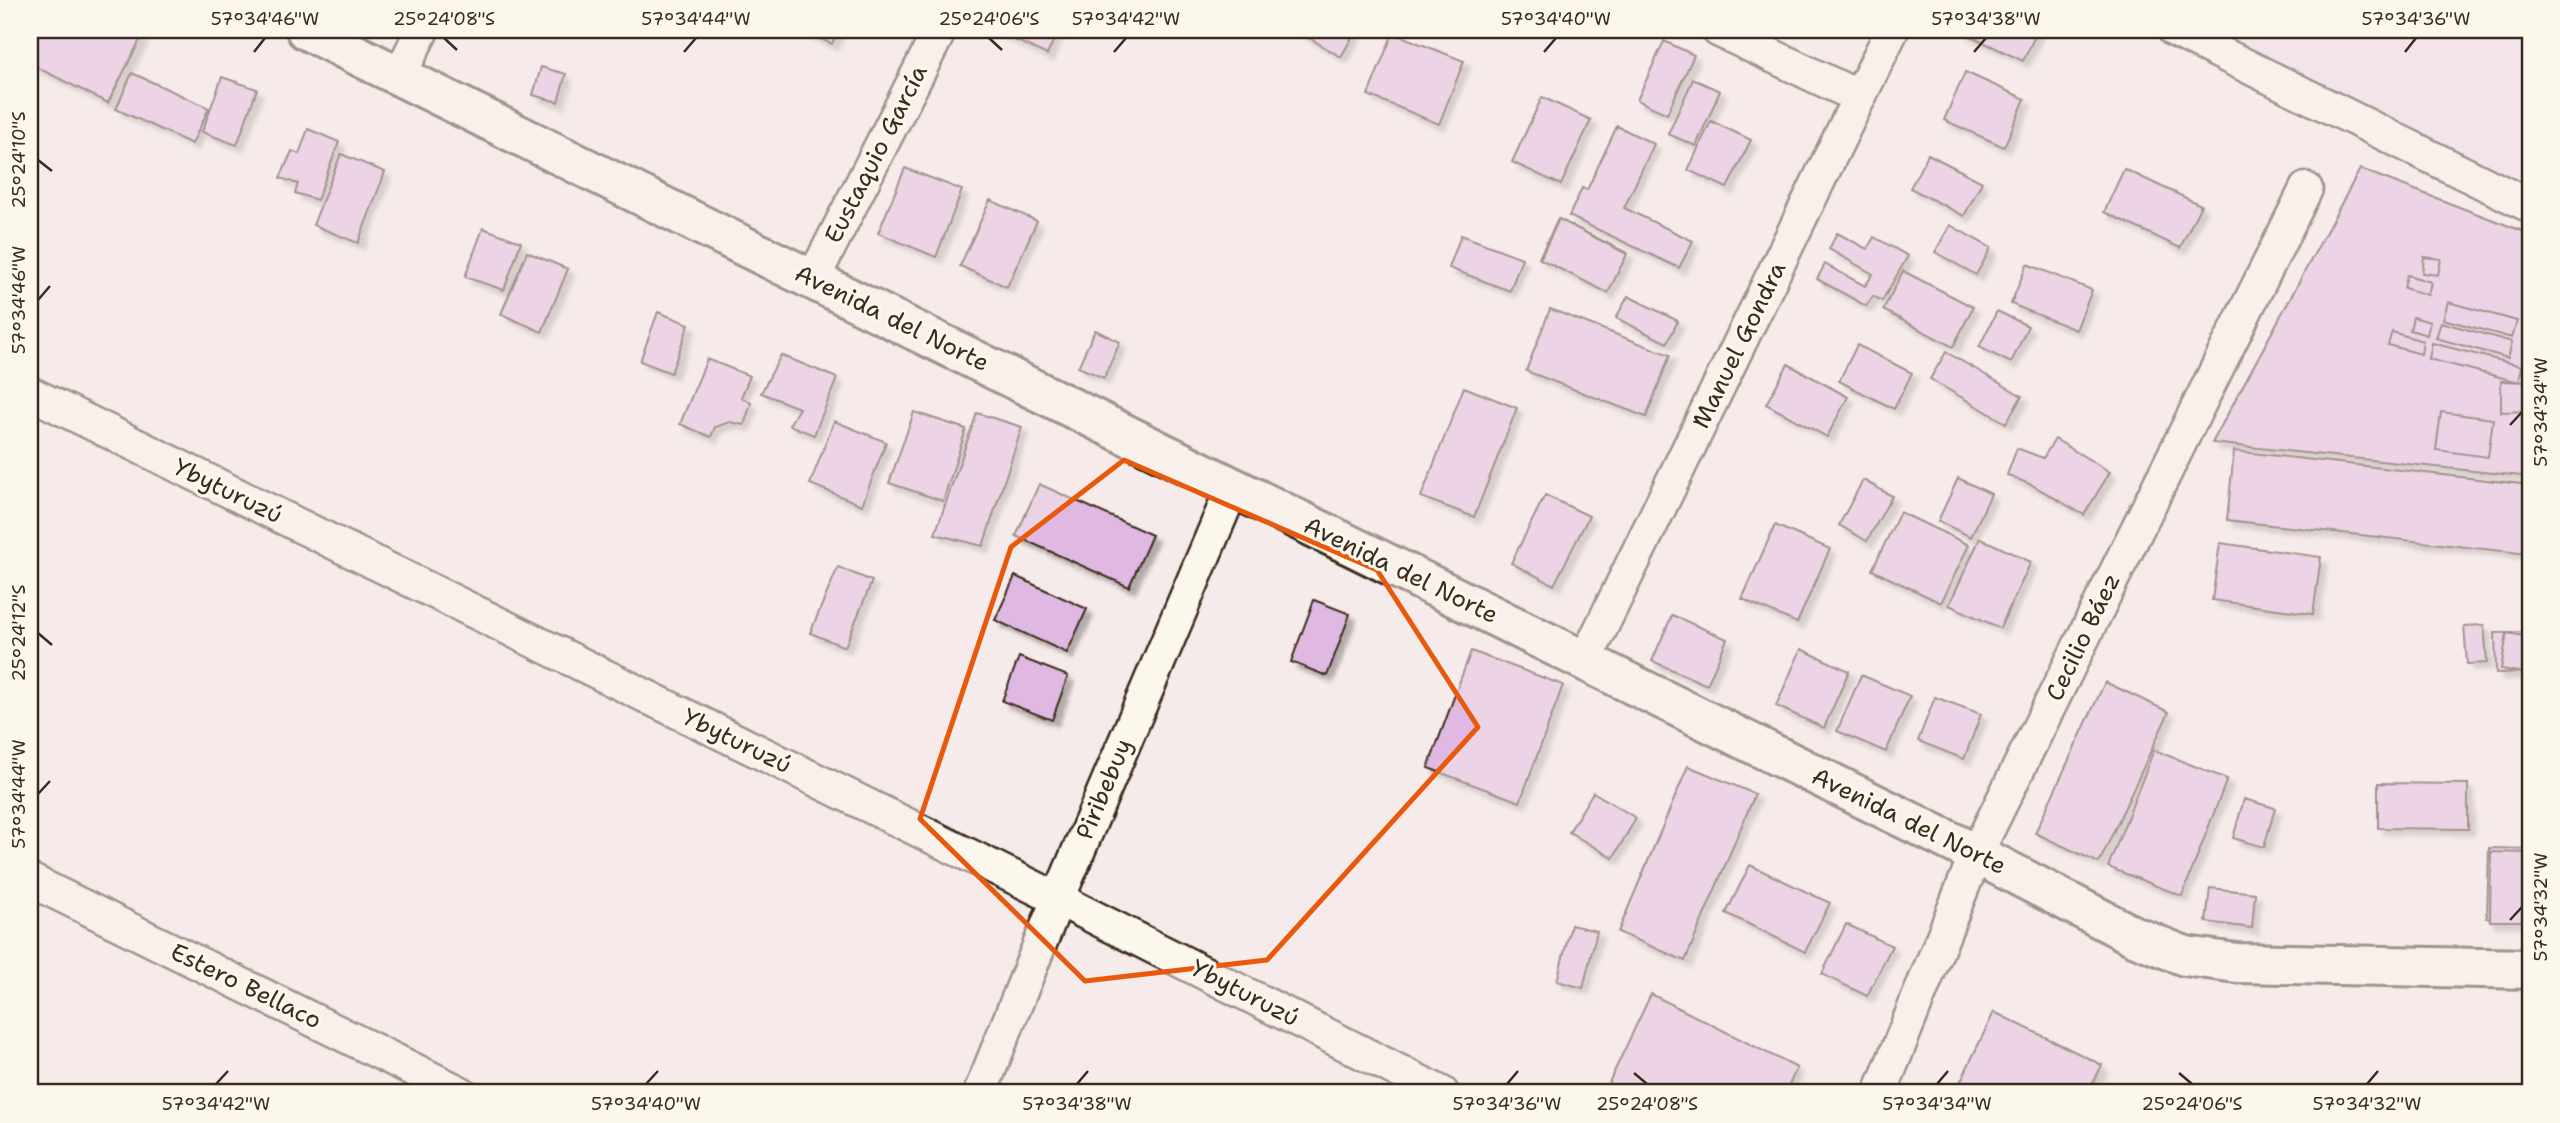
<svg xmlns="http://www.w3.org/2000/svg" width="2560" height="1123" viewBox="0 0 2560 1123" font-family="'Shantell Sans',sans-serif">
<defs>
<filter id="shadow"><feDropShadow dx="6" dy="6" stdDeviation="2" flood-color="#0004"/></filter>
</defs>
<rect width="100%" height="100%" fill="#f5ebea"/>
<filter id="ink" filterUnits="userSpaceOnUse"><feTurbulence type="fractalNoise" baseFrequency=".0143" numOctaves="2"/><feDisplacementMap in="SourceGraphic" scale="14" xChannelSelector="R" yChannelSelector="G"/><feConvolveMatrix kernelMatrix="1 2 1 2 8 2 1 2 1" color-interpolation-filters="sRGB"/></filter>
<g filter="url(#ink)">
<path fill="#eedce8" d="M2206 30H2530V187Z"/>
<g fill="#dfb9e2" stroke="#3b2a1e" stroke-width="2" filter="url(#shadow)">
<path d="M30 30H129L142 36 108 103 30 64Z"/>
<path d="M800 30H838L832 44Z"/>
<path d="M999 30H1058L1047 55 998 32Z"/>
<path d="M1296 30H1356L1341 57Z"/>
<path d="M1963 30H2038L2023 61 1962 32Z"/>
<path d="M1393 33 1464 61 1439 124 1368 95Z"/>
<path d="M1664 41 1694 55 1667 114 1637 100Z"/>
<path d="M541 67 566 74 558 102 533 95Z"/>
<path d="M1965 72 2025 99 2004 147 1944 120Z"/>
<path d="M132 73 209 108 192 144 116 109Z"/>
<path d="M222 77 257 89 237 145 202 132Z"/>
<path d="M1693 79 1720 91 1696 146 1668 134Z"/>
<path d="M1542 97 1591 120 1561 185 1512 162Z"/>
<path d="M1711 121 1751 140 1727 188 1688 170Z"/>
<path d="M1617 126 1654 144 1624 208 1693 241 1679 268 1569 216 1582 188 1587 190Z"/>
<path d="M308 129 339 142 317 200 295 193 298 184 280 178 292 151 299 154Z"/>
<path d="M341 154 385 172 358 243 313 225Z"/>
<path d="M1928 154 1982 182 1964 216 1910 188Z"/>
<path d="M905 168 962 190 936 257 878 233Z"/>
<path d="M2124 169 2201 205 2180 248 2104 212Z"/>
<path d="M2360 169 2530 234V477L2212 443Z"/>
<path d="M990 200 1037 221 1007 287 960 266Z"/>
<path d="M1558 219 1627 253 1608 292 1539 258Z"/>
<path d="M1559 219 1627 254 1608 293 1540 259Z"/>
<path d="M1950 225 1991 248 1976 275 1935 252Z"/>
<path d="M483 228 521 242 504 290 465 277Z"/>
<path d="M1837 233 1867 249 1874 237 1908 256 1882 301 1873 296 1866 306 1817 279 1825 264 1865 286 1873 274 1829 249Z"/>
<path d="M1461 235 1522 258 1510 291 1449 268Z"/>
<path d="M527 252 568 269 542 332 501 314Z"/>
<path d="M2424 257 2441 259 2438 275 2422 273Z"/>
<path d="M2027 264 2092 290 2076 330 2011 304Z"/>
<path d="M1903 271 1973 307 1953 347 1883 310Z"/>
<path d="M2407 275 2431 282 2428 295 2404 288Z"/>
<path d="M1628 296 1678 321 1667 343 1616 318Z"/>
<path d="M2448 302 2517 321 2512 338 2443 319Z"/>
<path d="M1550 309 1670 355 1646 417 1526 371Z"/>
<path d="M1997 311 2028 326 2011 363 1979 347Z"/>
<path d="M658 312 689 324 671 373 640 361Z"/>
<path d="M2413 317 2430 322 2427 335 2410 330Z"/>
<path d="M2441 322 2512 342 2508 358 2436 338Z"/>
<path d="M1095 330 1120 342 1104 378 1078 367Z"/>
<path d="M2392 332 2423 341 2421 354 2388 345Z"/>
<path d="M2432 343 2522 366 2519 382 2429 359Z"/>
<path d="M1857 345 1912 373 1894 409 1839 381Z"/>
<path d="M1946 352 2022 396 2006 423 1930 379Z"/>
<path d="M781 355 837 378 814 435 789 425 799 408 761 393Z"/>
<path d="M707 359 750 376 741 397 751 403 744 425 730 422 715 427 711 437 680 424Z"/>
<path d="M1788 364 1848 397 1827 437 1766 404Z"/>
<path d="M2501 381 2530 382V411L2501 412Z"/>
<path d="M1464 387 1517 408 1474 517 1421 497Z"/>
<path d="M914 412 966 429 943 501 889 483Z"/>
<path d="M2441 412 2493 419 2488 457 2436 450Z"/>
<path d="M977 413 1022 427 983 546 935 534Z"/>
<path d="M834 421 886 442 862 505 810 484Z"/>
<path d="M2055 439 2110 472 2084 515 2032 485 2007 475 2017 448 2043 458Z"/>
<path d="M2234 451 2530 485 2528 554 2227 520Z"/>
<path d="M1958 478 1991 494 1971 537 1938 521Z"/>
<path d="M1863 480 1892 496 1867 541 1839 525Z"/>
<path d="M1039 484 1152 535 1129 587 1016 536Z"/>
<path d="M1545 495 1589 516 1554 585 1511 563Z"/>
<path d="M1900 512 1969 545 1941 603 1872 570Z"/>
<path d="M1775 525 1830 549 1797 623 1742 599Z"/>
<path d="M1980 538 2031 562 2000 628 1949 605Z"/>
<path d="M2220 543 2321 557 2313 614 2212 600Z"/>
<path d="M838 567 872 581 845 647 810 633Z"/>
<path d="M1015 576 1087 609 1067 653 995 620Z"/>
<path d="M1314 600 1350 614 1327 676 1291 662Z"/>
<path d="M1672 615 1727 639 1707 685 1652 661Z"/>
<path d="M2484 625 2487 663 2467 664 2464 626Z"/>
<path d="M2525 632 2527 672 2496 673 2495 633Z"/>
<path d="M2507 633 2530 637 2523 673 2501 669Z"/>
<path d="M1801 649 1849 671 1824 728 1776 706Z"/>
<path d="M1471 651 1563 685 1520 802 1428 768Z"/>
<path d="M1019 657 1068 676 1052 720 1002 701Z"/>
<path d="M1861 675 1910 696 1886 752 1837 731Z"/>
<path d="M2105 682 2169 712 2099 863 2035 833Z"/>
<path d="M1935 697 1981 714 1964 759 1918 741Z"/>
<path d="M2154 750 2227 779 2182 896 2108 867Z"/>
<path d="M1688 766 1755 794 1685 961 1618 932Z"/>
<path d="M2378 783 2468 784V829L2378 828Z"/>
<path d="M1593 792 1636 818 1613 858 1569 832Z"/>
<path d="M2244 799 2275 808 2264 847 2233 838Z"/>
<path d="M2489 848 2530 849V920L2487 918Z"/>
<path d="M2491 852 2530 853V921H2490Z"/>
<path d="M1750 865 1830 903 1805 952 1726 913Z"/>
<path d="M2210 888 2255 893 2252 928 2206 922Z"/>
<path d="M1846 924 1892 946 1867 996 1822 974Z"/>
<path d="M1571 925 1597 931 1583 988 1557 981Z"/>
<path d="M1651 994 1797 1068 1785 1093H1604Z"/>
<path d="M1994 1012 2102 1065 2088 1093H1955Z"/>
</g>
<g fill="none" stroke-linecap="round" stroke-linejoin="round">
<g stroke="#3b2a1e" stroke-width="37">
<g id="minor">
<path d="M1718 30 1859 97"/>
<path d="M2174 30 2530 206"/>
<path d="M400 75 422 30"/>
<path d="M813 279 940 30"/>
<path d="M30 393 1058 899 1442 1093"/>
<path d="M1585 661 1892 30"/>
<path d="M30 880 461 1093"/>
<path d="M980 1093 1058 899 1233 487"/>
<path d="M1880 1093 1976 854 2306 189"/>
</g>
</g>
<g stroke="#3b2a1e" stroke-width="44">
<path id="tertiary" d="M306 30 1976 854 2134 936 2185 956 2237 963 2530 969"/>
</g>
<use href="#minor" stroke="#fbf7ec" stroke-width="32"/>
<use href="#tertiary" stroke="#fbf7ec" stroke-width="38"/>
</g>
</g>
<path d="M0 0H2560V1123H0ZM1124 460 1377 570 1478 727 1267 960 1085 981 920 819 1011 547Z" fill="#f5ebea" fill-opacity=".55" fill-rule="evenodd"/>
<path fill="none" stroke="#e8590c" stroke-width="5" stroke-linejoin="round" d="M1124 460 1377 570 1478 727 1267 960 1085 981 920 819 1011 547Z"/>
<path fill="none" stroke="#3b2a1e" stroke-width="2.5" d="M444 38 457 50M989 38 1002 50M254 52 265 38M684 52 696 38M1114 52 1126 38M1544 52 1556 38M1974 52 1986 38M2405 52 2416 38M38 160 52 171M38 300 50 286M2510 425 2522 412M38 633 52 645M38 794 50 781M2510 920 2522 907M1634 1073 1647 1084M2179 1073 2192 1084M216 1084 228 1071M646 1084 658 1071M1077 1084 1088 1071M1507 1084 1518 1071M1937 1084 1948 1071M2367 1084 2378 1071"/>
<g text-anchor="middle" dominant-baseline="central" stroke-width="6" stroke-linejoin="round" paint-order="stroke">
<g font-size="24" fill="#3b2a1e" stroke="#fbf7ec">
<text transform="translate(876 154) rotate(-63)">Eustaquio García</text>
<text transform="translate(892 318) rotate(26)">Avenida del Norte</text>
<text transform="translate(1739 345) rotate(-64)">Manuel Gondra</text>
<text transform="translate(228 491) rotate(26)">Ybyturuzú</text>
<text transform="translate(1401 570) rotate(26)">Avenida del Norte</text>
<text transform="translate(2083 637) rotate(-64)">Cecilio Báez</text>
<text transform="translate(737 741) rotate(26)">Ybyturuzú</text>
<text transform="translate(1104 789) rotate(-67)">Piribebuy</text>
<text transform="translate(1909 821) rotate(26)">Avenida del Norte</text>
<text transform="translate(246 986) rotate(26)">Estero Bellaco</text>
<text transform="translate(1245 993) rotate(27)">Ybyturuzú</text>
</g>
</g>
<rect width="2560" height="1123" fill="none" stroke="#fbf7ec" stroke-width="77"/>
<rect x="38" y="38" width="2484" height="1046" fill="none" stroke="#3b2a1e" stroke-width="2.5"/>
<g font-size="18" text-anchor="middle" fill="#3b2a1e">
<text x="265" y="25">57°34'46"W</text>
<text x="444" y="25">25°24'08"S</text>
<text x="696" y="25">57°34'44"W</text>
<text x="989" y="25">25°24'06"S</text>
<text x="1126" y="25">57°34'42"W</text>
<text x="1556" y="25">57°34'40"W</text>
<text x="1986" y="25">57°34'38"W</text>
<text x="2416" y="25">57°34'36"W</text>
<text transform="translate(19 160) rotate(-90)" y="6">25°24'10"S</text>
<text transform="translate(19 300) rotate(-90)" y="6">57°34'46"W</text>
<text transform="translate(2541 412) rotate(-90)" y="6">57°34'34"W</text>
<text transform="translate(19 633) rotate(-90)" y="6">25°24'12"S</text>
<text transform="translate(19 794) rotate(-90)" y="6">57°34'44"W</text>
<text transform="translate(2541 907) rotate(-90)" y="6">57°34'32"W</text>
<text x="216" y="1110">57°34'42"W</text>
<text x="646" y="1110">57°34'40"W</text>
<text x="1077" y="1110">57°34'38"W</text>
<text x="1507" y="1110">57°34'36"W</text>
<text x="1647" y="1110">25°24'08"S</text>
<text x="1937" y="1110">57°34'34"W</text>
<text x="2192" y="1110">25°24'06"S</text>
<text x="2367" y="1110">57°34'32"W</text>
</g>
</svg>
